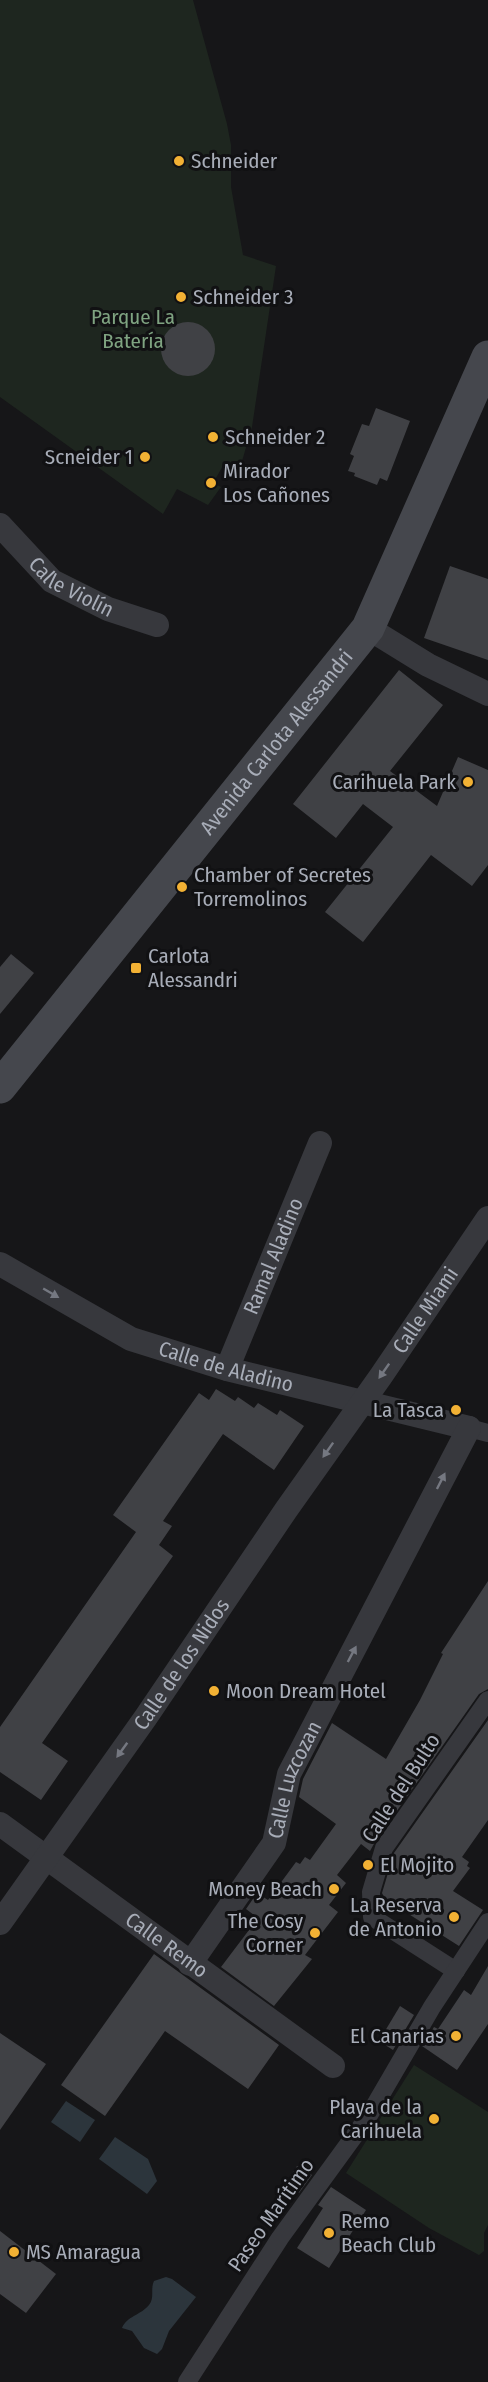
<svg xmlns="http://www.w3.org/2000/svg" width="488" height="2382" viewBox="0 0 488 2382" font-family="'Fira Sans Condensed',sans-serif">
<rect width="100%" height="100%" fill="#161618"/>
<g fill="#1e261f">
<path d="M0 0H193L227 124 231 145V187L243 255 276 266 252 427 240 468 224 464 213 483 221 487 208 505 177 489 163 514 0 397Z"/>
<path d="M414 2065 488 2112V2225L484 2233V2251L479 2255 429 2228 346 2173Z"/>
</g>
<g fill="#2c353c">
<path d="M66 2101 95 2120 80 2142 51 2122Z"/>
<path d="M115 2137 148 2159 157 2181 147 2194 99 2159Z"/>
<path d="M166 2277 172 2279 196 2297 169 2331 162 2349 157 2354 144 2348 132 2331 122 2328C127 2316 141 2315 149 2305 155 2297 150 2290 154 2281Z"/>
</g>
<g fill="#404145">
<circle cx="188" cy="349" r="27"/>
<path d="M376 408 410 421 387 481 380 478 377 485 354 476 355 473 348 471 354 456 350 454 362 424 369 426Z"/>
<path d="M450 566 488 579V660L424 638Z"/>
<path d="M399 670 443 705 390 771 437 806 458 757 488 770V865L472 886 431 855 363 942 325 912 393 827 363 804 336 838 293 804Z"/>
<path d="M11 954 34 973 0 1014V967Z"/>
<path d="M216 1389 235 1401 238 1397 254 1408 258 1403 277 1415 280 1410 304 1426 274 1470 223 1434 163 1521 172 1526 159 1545 173 1556 42 1743 68 1761 41 1800 0 1772V1727L136 1532 113 1515 199 1393 209 1400Z"/>
<path d="M488 1581V1689L479 1694 375 1842 370 1851 361 1844 337 1875 346 1883 329 1905 338 1912 305 1955 312 1959 274 2006 221 1967 258 1918 246 1909 257 1893 268 1900 296 1862 300 1864 305 1857 310 1860 336 1824 299 1797 303 1779 332 1723 386 1759 420 1700 443 1654 441 1653Z"/>
<path d="M488 1720V1820L462 1857 469 1862 467 1866 470 1868 453 1891 483 1910 459 1946 385 1899 382 1893 394 1853Z"/>
<path d="M154 1954 279 2045 248 2089 165 2031 105 2116 61 2085Z"/>
<path d="M488 1966V2024L457 2070 422 2046 434 2027 438 2029 464 1990 471 1995Z"/>
<path d="M400 2006 414 2015 393 2050 379 2041Z"/>
<path d="M0 2033 46 2064 0 2130Z"/>
<path d="M297 2166 312 2175 299 2193 285 2184Z"/>
<path d="M331 2187 366 2210 329 2268 297 2248 323 2208 318 2205Z"/>
<path d="M0 2231 56 2274 26 2313 0 2294Z"/>
</g>
<g fill="none" stroke-linecap="round" stroke-linejoin="round">
<g stroke="#37383d" stroke-width="18">
<path d="M469 1428 488 1433"/>
<path d="M456 1971 372 1917 371 1892 384 1848 488 1700"/>
<path d="M187 2382 280 2238 368 2117 432 2007 488 1922"/>
</g>
<g stroke="#37383d" stroke-width="24">
<path id="s1" d="M0 525 52 581 108 609 157 625"/>
<path d="M368 628 428 665 488 694"/>
<path id="s2" d="M0 1264 131 1339 227 1369 469 1428"/>
<path id="s3" d="M227 1369 320 1143"/>
<path id="s4" d="M0 1824 333 2066"/>
<path id="s5" d="M0 1923 146 1717 286 1510 381 1376 488 1218"/>
<path id="s6" d="M190 1964 274 1843 289 1774 469 1428"/>
</g>
<path stroke="#45474d" stroke-width="33" id="s7" d="M0 1087 368 628 488 357"/>
</g>
<defs><path id="oneway-solid" d="M-6-.8H1V-3.2L6.5 0L1 3.2V.8H-6Z" transform="scale(1.5)"/></defs>
<g fill="#757881">
<use href="#oneway-solid" transform="translate(51 1293) rotate(30)"/>
<use href="#oneway-solid" transform="translate(384 1371) rotate(125)"/>
<use href="#oneway-solid" transform="translate(328 1450) rotate(125)"/>
<use href="#oneway-solid" transform="translate(441 1481) rotate(-63)"/>
<use href="#oneway-solid" transform="translate(352 1654) rotate(-62)"/>
<use href="#oneway-solid" transform="translate(122 1750) rotate(126)"/>
</g>
<g fill="#f2b134" stroke="#111113" stroke-width="2">
<circle cx="179" cy="161" r="6"/>
<circle cx="181" cy="297" r="6"/>
<circle cx="213" cy="437" r="6"/>
<circle cx="145" cy="457" r="6"/>
<circle cx="211" cy="483" r="6"/>
<circle cx="468" cy="782" r="6"/>
<circle cx="182" cy="887" r="6"/>
<rect x="130" y="962" width="12" height="12" rx="3"/>
<circle cx="456" cy="1410" r="6"/>
<circle cx="214" cy="1691" r="6"/>
<circle cx="368" cy="1865" r="6"/>
<circle cx="334" cy="1889" r="6"/>
<circle cx="454" cy="1917" r="6"/>
<circle cx="315" cy="1933" r="6"/>
<circle cx="456" cy="2036" r="6"/>
<circle cx="434" cy="2119" r="6"/>
<circle cx="329" cy="2233" r="6"/>
<circle cx="14" cy="2252" r="6"/>
</g>
<g text-anchor="middle" dominant-baseline="central" stroke-width="6" stroke-linejoin="round" paint-order="stroke">
<g font-size="21" fill="#a8adb8" stroke="#111113" text-anchor="start">
<text x="191" y="161">Schneider</text>
<text x="193" y="297">Schneider 3</text>
<text x="225" y="437">Schneider 2</text>
<text x="133" y="457" text-anchor="end">Scneider 1</text>
<text x="223" y="471">Mirador<tspan x="223" dy="24">Los Cañones</tspan></text>
<text x="456" y="782" text-anchor="end">Carihuela Park</text>
<text x="194" y="875">Chamber of Secretes<tspan x="194" dy="24">Torremolinos</tspan></text>
<text x="148" y="956">Carlota<tspan x="148" dy="24">Alessandri</tspan></text>
<text x="444" y="1410" text-anchor="end">La Tasca</text>
<text x="226" y="1691">Moon Dream Hotel</text>
<text x="380" y="1865">El Mojito</text>
<text x="322" y="1889" text-anchor="end">Money Beach</text>
<text x="442" y="1905" text-anchor="end">La Reserva<tspan x="442" dy="24">de Antonio</tspan></text>
<text x="303" y="1921" text-anchor="end">The Cosy<tspan x="303" dy="24">Corner</tspan></text>
<text x="444" y="2036" text-anchor="end">El Canarias</text>
<text x="422" y="2107" text-anchor="end">Playa de la<tspan x="422" dy="24">Carihuela</tspan></text>
<text x="341" y="2221">Remo<tspan x="341" dy="24">Beach Club</tspan></text>
<text x="26" y="2252">MS Amaragua</text>
</g>
<g font-size="21" fill="#7fa381" stroke="#111113">
<text x="133" y="317">Parque La<tspan x="133" dy="24">Batería</tspan></text>
</g>
<g font-size="21" fill="#a8adb8" stroke="#111113">
<text stroke="none"><textPath href="#s1" startOffset="96">Calle Violín</textPath></text>
<text stroke="none"><textPath href="#s7" startOffset="442">Avenida Carlota Alessandri</textPath></text>
<text stroke="none"><textPath href="#s3" startOffset="122">Ramal Aladino</textPath></text>
<text stroke="none"><textPath href="#s5" startOffset="746">Calle Miami</textPath></text>
<text stroke="none"><textPath href="#s2" startOffset="250">Calle de Aladino</textPath></text>
<text stroke="none"><textPath href="#s5" startOffset="316">Calle de los Nidos</textPath></text>
<text stroke="none"><textPath href="#s6" startOffset="214">Calle Luzcozan</textPath></text>
<text transform="translate(401 1788) rotate(-57)">Calle del Bulto</text>
<text stroke="none"><textPath href="#s4" startOffset="206">Calle Remo</textPath></text>
<text transform="translate(271 2215) rotate(-55)">Paseo Marítimo</text>
</g>
</g>
</svg>
